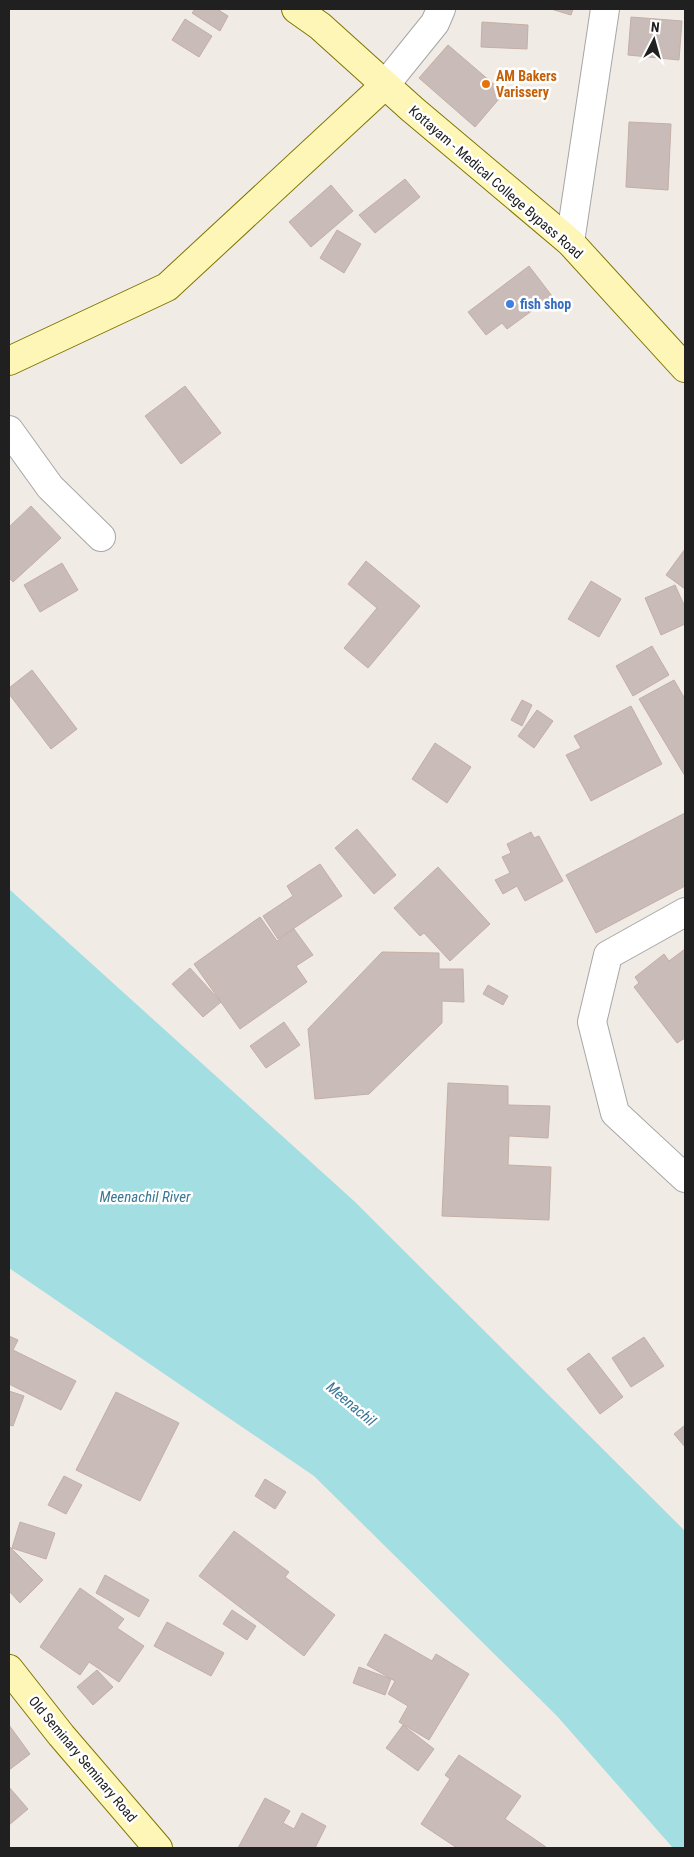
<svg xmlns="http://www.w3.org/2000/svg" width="694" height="1857" viewBox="0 0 694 1857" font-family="'Roboto Condensed',sans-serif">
<rect width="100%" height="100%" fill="#f1ebe5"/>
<path fill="#a3dee2" d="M9 889 354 1201 685 1531V1848H673L557 1716 314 1476 9 1268Z"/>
<g fill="#c9bcb8" stroke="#c4aea6">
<path d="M195 9H217L228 16 220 31 192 13Z"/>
<path d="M551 9H573L571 15Z"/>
<path d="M631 17 682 21 679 60 628 55Z"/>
<path d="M185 19 212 36 199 57 172 40Z"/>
<path d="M482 22 528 25 527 49 481 47Z"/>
<path d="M448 45 504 93 475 127 419 78Z"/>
<path d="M629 122 671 124 668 190 626 187Z"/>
<path d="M405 179 420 197 375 233 359 215Z"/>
<path d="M331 185 353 211 311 247 289 222Z"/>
<path d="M337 230 361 244 344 273 320 258Z"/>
<path d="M529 266 552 296 507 329 502 323 486 335 468 312Z"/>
<path d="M185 386 221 433 181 464 145 416Z"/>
<path d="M31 506 61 538 13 582 9 578V527Z"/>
<path d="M685 549V589L666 575Z"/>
<path d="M366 561 420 606 368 668 344 648 377 608 348 584Z"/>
<path d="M62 563 78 590 40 612 24 585Z"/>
<path d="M591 581 621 599 599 637 568 619Z"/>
<path d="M675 585 685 607V624L661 635 645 598Z"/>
<path d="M652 646 669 675 633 696 616 666Z"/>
<path d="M32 670 77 729 51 749 9 694V688Z"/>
<path d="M674 680 685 699V776L639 699Z"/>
<path d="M522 700 532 705 522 726 511 720Z"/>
<path d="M631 706 662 764 591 801 566 755 581 748 574 736Z"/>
<path d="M537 710 553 721 534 748 518 736Z"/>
<path d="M435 743 471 767 447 803 412 779Z"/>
<path d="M685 813V886L596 933 566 875Z"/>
<path d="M357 829 396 875 374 894 335 848Z"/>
<path d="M531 832 534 838 539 836 563 881 525 901 517 886 503 894 495 880 510 873 502 857 511 853 507 844Z"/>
<path d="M320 864 342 896 278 939 263 916 293 896 287 886Z"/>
<path d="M438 867 490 924 450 961 424 933 420 936 394 908Z"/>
<path d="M260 917 277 941 294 929 313 955 296 966 307 982 240 1029 194 964Z"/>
<path d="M685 949V1038L677 1043 634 987 639 983 635 977 664 954 669 961Z"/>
<path d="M382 952 439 953V969H463L464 1002 442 1001V1023L369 1094 315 1099 308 1029Z"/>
<path d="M190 968 221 1002 203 1017 172 984Z"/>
<path d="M488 985 508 996 503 1005 483 994Z"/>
<path d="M284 1022 300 1045 266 1068 250 1046Z"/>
<path d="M448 1083 508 1086V1105L550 1106 548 1138 509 1136 508 1165 551 1167 549 1220 442 1216Z"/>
<path d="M9 1336 18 1340 13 1350 76 1381 61 1410 9 1384Z"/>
<path d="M644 1337 664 1366 631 1387 612 1358Z"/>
<path d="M589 1353 623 1397 600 1414 567 1369Z"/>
<path d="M9 1391 24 1396 13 1426 9 1425Z"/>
<path d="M116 1392 179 1423 140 1501 76 1470Z"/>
<path d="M685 1425V1447L674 1434Z"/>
<path d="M64 1476 82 1485 66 1514 48 1505Z"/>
<path d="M265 1479 286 1492 275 1509 255 1496Z"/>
<path d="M20 1522 55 1533 46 1559 12 1548Z"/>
<path d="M234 1531 289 1572 285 1577 335 1615 304 1656 199 1576Z"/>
<path d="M9 1546 43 1580 20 1603 9 1591Z"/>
<path d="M105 1575 149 1600 139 1617 96 1593Z"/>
<path d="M80 1588 124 1619 117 1628 144 1646 119 1682 89 1662 80 1675 40 1647Z"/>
<path d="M232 1610 256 1626 247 1640 223 1624Z"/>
<path d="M167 1622 224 1653 211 1676 154 1646Z"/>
<path d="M385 1634 432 1661 436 1654 469 1674 429 1740 399 1722 408 1706 388 1694 395 1681 367 1665Z"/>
<path d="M359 1667 391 1679 385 1695 353 1683Z"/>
<path d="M97 1670 113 1687 93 1705 77 1687Z"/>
<path d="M9 1725 30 1754 9 1770Z"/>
<path d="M403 1725 434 1749 418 1771 386 1748Z"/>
<path d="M459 1755 521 1796 505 1819 546 1847 545 1848H457L421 1824 450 1779 445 1775Z"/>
<path d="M9 1787 28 1809 9 1825Z"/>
<path d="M265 1798 290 1811 283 1823 294 1829 302 1813 326 1826 315 1848H238Z"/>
</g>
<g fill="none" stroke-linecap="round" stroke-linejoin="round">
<g stroke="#a7a7a7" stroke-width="30">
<g id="minor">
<path d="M385 85 435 23 441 9"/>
<path d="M570 242 605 9"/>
<path d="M9 430 50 487 101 537"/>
<path d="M685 912 608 955 592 1022 615 1113 685 1178"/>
</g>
</g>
<g stroke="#7d7600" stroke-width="30">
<g id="secondary">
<path d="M296 9 320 26 412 109 570 242 685 368"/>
<path d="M9 361 167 287 385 85"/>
<path d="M9 1669 61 1735 158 1848"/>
</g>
</g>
<use href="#minor" stroke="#fff" stroke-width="28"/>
<use href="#secondary" stroke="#fef6b6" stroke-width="28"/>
</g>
<circle fill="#e8710a" stroke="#fff" stroke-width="2" cx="486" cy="84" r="5"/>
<circle fill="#3f7fe0" stroke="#fff" stroke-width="2" cx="510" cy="304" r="5"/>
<g text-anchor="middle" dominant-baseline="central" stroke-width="5" stroke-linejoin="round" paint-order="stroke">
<g font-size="14" font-weight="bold" fill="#c56008" stroke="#fff" text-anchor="start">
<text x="496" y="76">AM Bakers<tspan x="496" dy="16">Varissery</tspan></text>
</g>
<g font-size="14" fill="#202020" stroke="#fff">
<text transform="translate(496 182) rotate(41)">Kottayam - Medical College Bypass Road</text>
<text transform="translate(83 1759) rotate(50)">Old Seminary Seminary Road</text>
</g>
<g font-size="14" font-weight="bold" fill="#366cbe" stroke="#fff" text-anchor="start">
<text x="520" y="304">fish shop</text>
</g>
<g font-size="15" font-style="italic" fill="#3a7796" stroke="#fff">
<text x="145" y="1197">Meenachil River</text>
<text transform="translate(351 1404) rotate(40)">Meenachil</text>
</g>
</g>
<rect width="694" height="1857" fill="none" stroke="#202020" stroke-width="20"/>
<g transform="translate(654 40) rotate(6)" stroke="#ffffff" stroke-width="4" paint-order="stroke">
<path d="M0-4L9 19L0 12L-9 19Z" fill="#202020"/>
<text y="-8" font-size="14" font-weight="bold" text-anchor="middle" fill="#202020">N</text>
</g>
</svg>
